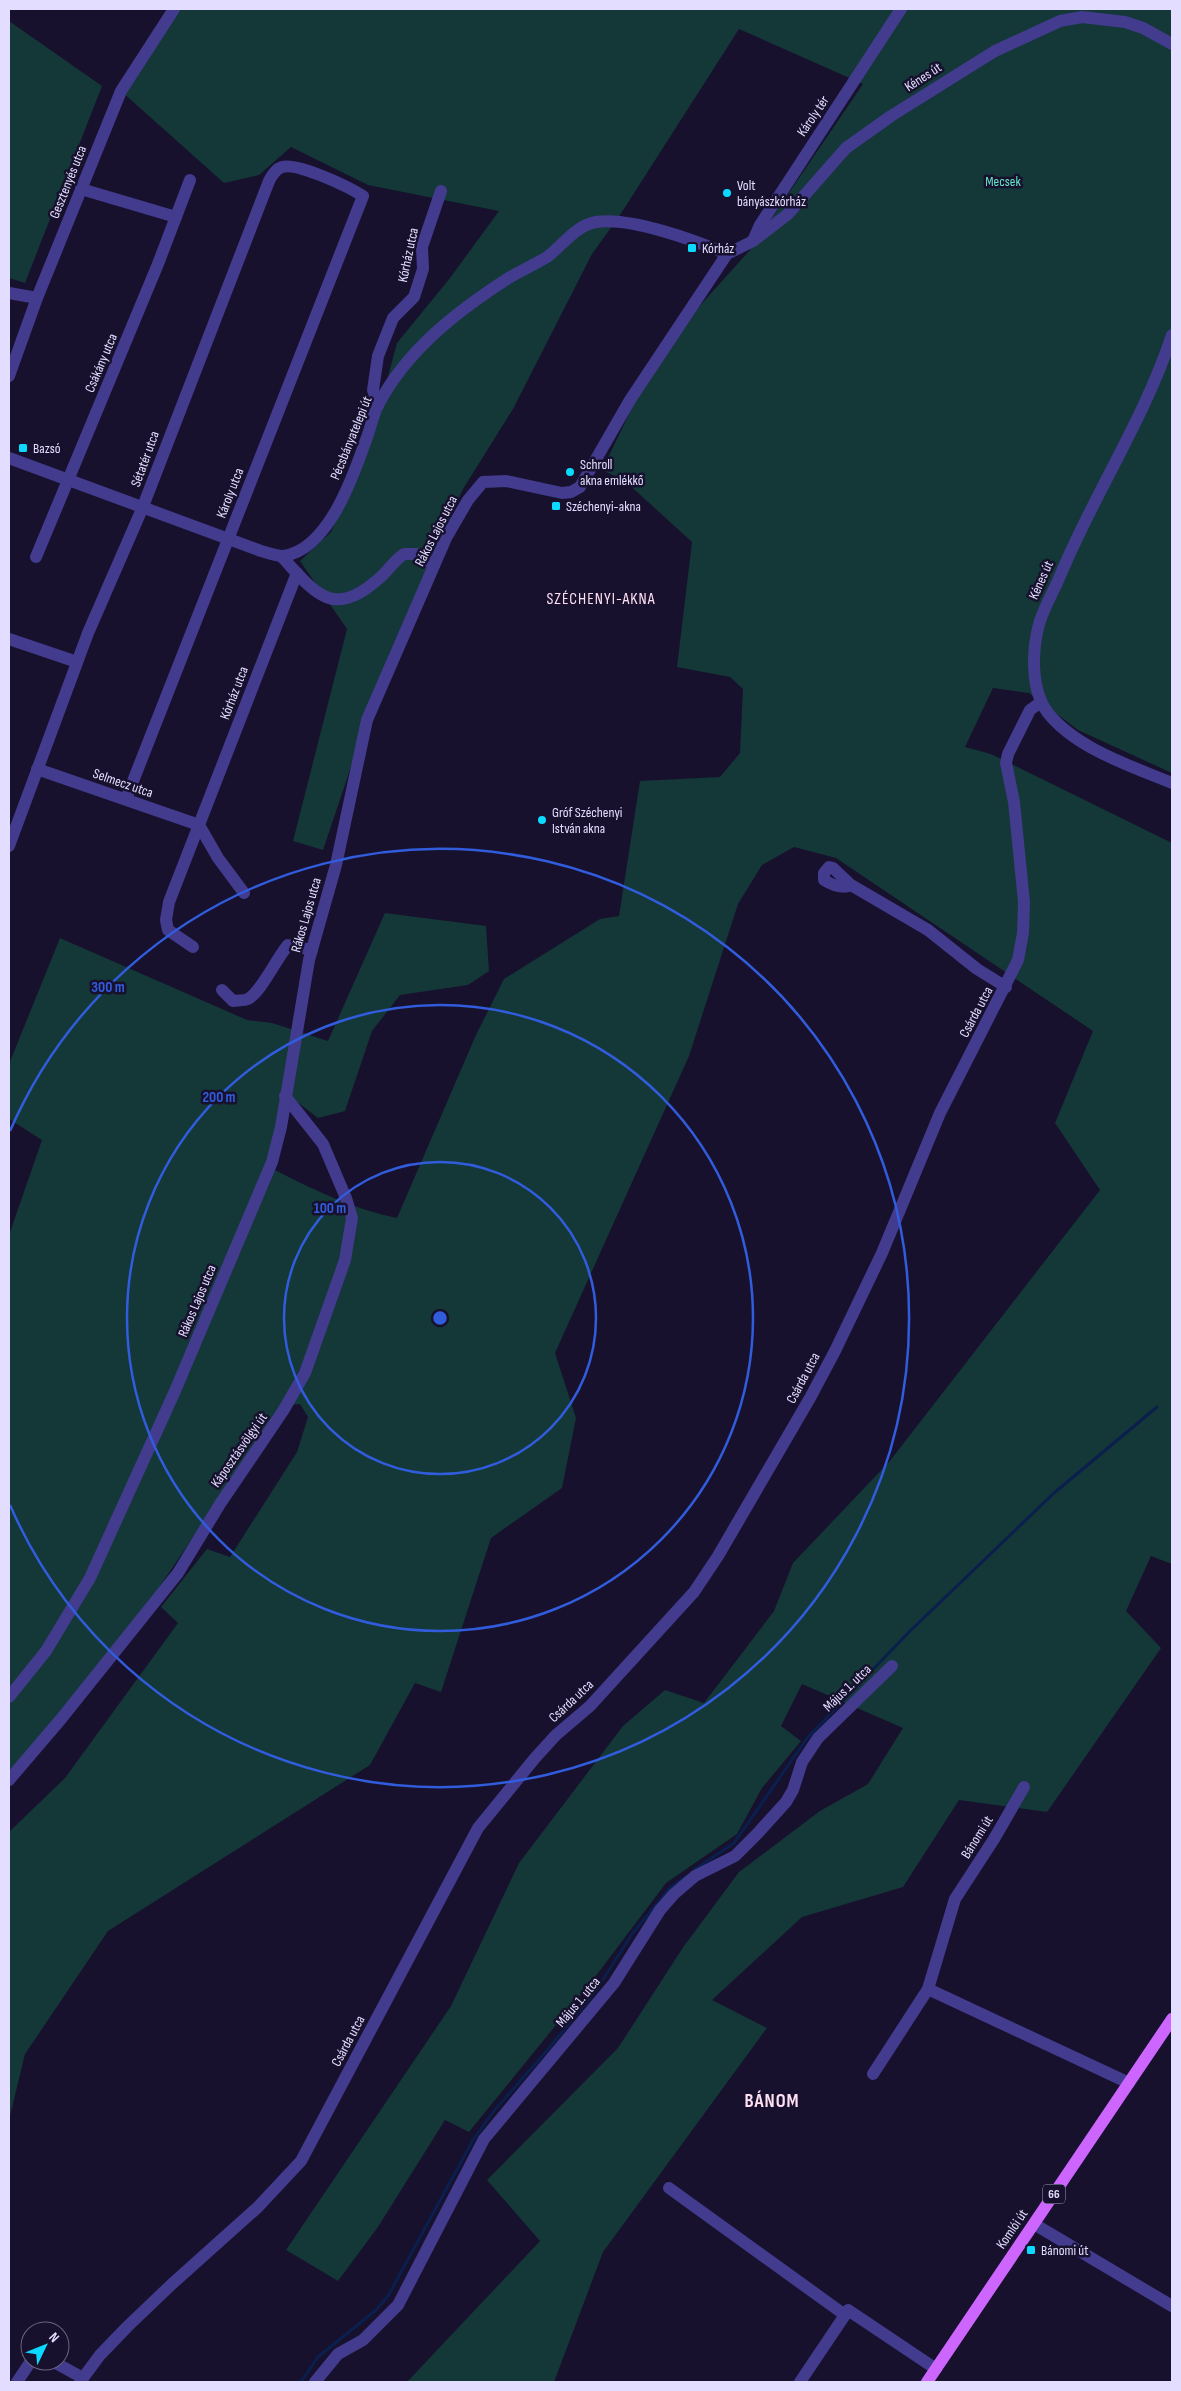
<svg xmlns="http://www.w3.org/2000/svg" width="1181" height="2391" viewBox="0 0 1181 2391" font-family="'Sofia Sans Condensed',sans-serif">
<rect width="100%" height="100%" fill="#17112e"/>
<g fill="#143738">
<path d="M175 9H1172V773L1078 730 1029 693 993 688 965 747 991 754 1172 843V1564L1151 1556 1126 1611 1161 1648 1047 1812 959 1800 903 1887 802 1917 712 2000 767 2028 603 2252 554 2382H407L540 2241 487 2180 618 2048 684 1946 739 1872 820 1811 868 1784 903 1728 802 1684 781 1726 801 1741 762 1788 737 1834 666 1883 595 1977 469 2132 445 2120 378 2227 338 2281 286 2250 451 2006 519 1863 623 1726 665 1690 704 1703 774 1611 793 1563 889 1462 1100 1190 1055 1123 1093 1031 836 858 794 847 762 865 738 904 689 1056 555 1353 576 1418 562 1488 491 1538 441 1692 415 1683 370 1765 108 1931 25 2054 9 2120V1832L65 1778 178 1623 161 1607 207 1549 230 1557 297 1452 308 1417 300 1404 282 1406 158 1589 73 1698 9 1774V1235L42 1140 9 1119V1064L60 938 247 1020 272 1023 328 1041 385 913 486 926 489 971 468 985 400 995 372 1031 345 1111 318 1118 292 1098 275 1170C314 1190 353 1209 397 1218L476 1035 504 979 600 919 619 916 640 781 720 777 740 753 743 689 730 677 677 667 692 542 625 481 602 470 660 350 750 250 863 84 739 29 620 215 592 254 513 409 463 489 389 654 323 850 293 841 347 629 300 561 331 532 372 436 397 343 450 278 499 211 368 185 291 147 259 175 224 183 121 91Z"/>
<path d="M9 21 102 86 25 283 9 278Z"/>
</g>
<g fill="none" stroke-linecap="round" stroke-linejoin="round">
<g stroke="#0a1f4e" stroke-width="3">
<path d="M694 1870 734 1843 808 1737 909 1632 1054 1493 1157 1407"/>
<path d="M301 2382 318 2357 376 2310 388 2296 473 2140 493 2112 549 2048 597 1989 632 1934 670 1888 685 1877"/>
</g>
<g stroke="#423b8e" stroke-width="12">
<path d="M81 189 176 217"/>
<path d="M753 241 760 225 901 9"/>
<path d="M9 293 37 298"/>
<path d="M9 376 37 298 121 91 174 9"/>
<path d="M378 406 373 390 378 356 393 318 414 297 423 269 422 247 441 191"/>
<path d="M9 458 261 551C268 553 276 556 283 556 329 550 354 474 367 437 371 427 373 415 378 405 407 350 456 312 507 279 520 271 534 265 547 257 562 246 576 225 596 222 631 217 694 240 727 254"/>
<path d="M281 556C313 590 331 620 376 581 387 573 393 561 404 554H417L434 565"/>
<path d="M36 557 158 264 190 180"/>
<path d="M9 639 77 662"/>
<path d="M37 769 199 825 218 858 244 893"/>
<path d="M9 846 88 633 142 509 269 181C272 175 276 169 282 167 297 162 349 187 363 196L126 799"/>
<path d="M851 885C842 889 832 885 824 880V873L829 867 833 868 851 885 928 930 977 969 1006 987"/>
<path d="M193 947 168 930 166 920 169 902 297 573"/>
<path d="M222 990 233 1001C237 1000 244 1001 248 999 262 991 276 959 288 945L312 950"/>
<path d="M9 1780 61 1719 178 1573 220 1504 283 1411 305 1373 345 1260 352 1218 346 1198 323 1144 285 1096"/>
<path d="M1024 1787 994 1839 955 1899 928 1989 1129 2083"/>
<path d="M873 2074 928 1989"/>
<path d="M669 2188 845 2315 848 2310 936 2369"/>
<path d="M1034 2224 1172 2306"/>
<path d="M52 2361 83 2378"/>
<path d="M17 2382 31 2361"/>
<path d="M80 2382 100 2355 128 2326 172 2284 258 2207 301 2161 478 1828 535 1758 556 1735 590 1706 694 1592 718 1556 810 1398 835 1351 882 1253 940 1113 1018 960 1023 933 1024 902 1014 802 1006 763 1008 754 1030 710 1041 702"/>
<path d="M315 2382 338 2354 363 2340 398 2305 484 2139 614 1983 660 1910 674 1894 695 1876 735 1856 757 1834 786 1802 793 1790 802 1762 818 1738 892 1666"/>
<path d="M800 2382 845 2315"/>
</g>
<g stroke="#423b8e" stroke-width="12">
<path d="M1172 335C1144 420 1094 494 1060 576 1053 593 1042 610 1038 628 1032 654 1031 691 1048 713 1077 749 1131 766 1172 783"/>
<path d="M9 1697 46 1651 90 1578 175 1391 272 1162 281 1127 309 960 336 865 367 720 446 538 468 500 483 482 506 481 562 493 571 492 580 487 630 400 727 254 753 241 788 214 846 148 891 116 995 51 1060 21 1082 17 1125 22 1143 28 1172 44"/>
</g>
<path stroke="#cd65ff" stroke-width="12" d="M927 2382 1172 2019"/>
</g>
<g fill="none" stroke="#315cdc" stroke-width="2.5">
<circle cx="440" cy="1318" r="156"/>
<circle cx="440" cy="1318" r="313"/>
<path d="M10 1131A469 469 0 1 1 10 1505"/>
</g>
<g fill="#0adaff" stroke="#17112e" stroke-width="2">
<circle cx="727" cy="193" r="5"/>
<rect x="687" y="243" width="10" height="10" rx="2.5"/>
<rect x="18" y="443" width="10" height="10" rx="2.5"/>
<circle cx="570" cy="472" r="5"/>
<rect x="551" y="501" width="10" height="10" rx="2.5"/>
<circle cx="542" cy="820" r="5"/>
<rect x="1026" y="2245" width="10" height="10" rx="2.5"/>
</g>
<g text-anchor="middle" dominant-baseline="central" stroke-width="5" stroke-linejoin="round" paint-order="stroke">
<rect fill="#17112e" stroke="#a6a0c0" stroke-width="1" x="1043" y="2184.5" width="22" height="19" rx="4"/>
<g font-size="12" font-weight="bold" fill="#e3deff">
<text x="1054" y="2194">66</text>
</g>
<g font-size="14" fill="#e3deff" stroke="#17112e">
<text transform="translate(923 77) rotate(-33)">Kénes út</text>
<text transform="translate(813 116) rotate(-56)">Károly tér</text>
<text transform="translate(68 182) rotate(-68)">Gesztenyés utca</text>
<text transform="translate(408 255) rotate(-78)">Kórház utca</text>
<text transform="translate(101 363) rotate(-67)">Csákány utca</text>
<text transform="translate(351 438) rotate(-68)">Pécsbányatelepi út</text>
<text transform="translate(145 459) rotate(-70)">Sétatér utca</text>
<text transform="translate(230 493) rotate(-69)">Károly utca</text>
<text transform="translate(436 531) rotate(-63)">Rákos Lajos utca</text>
<text transform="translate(1041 580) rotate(-66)">Kénes út</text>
<text transform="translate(234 693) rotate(-69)">Kórház utca</text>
<text transform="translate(123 783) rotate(19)">Selmecz utca</text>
<text transform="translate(306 915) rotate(-74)">Rákos Lajos utca</text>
<text transform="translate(976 1012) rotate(-62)">Csárda utca</text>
<text transform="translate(197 1301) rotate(-67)">Rákos Lajos utca</text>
<text transform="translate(803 1378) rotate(-62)">Csárda utca</text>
<text transform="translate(239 1450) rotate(-55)">Káposztásvölgyi út</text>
<text transform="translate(847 1688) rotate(-44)">Május 1. utca</text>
<text transform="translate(571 1701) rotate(-43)">Csárda utca</text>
<text transform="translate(977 1837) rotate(-58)">Bánomi út</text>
<text transform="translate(578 2002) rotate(-50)">Május 1. utca</text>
<text transform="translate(348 2041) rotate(-62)">Csárda utca</text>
<text transform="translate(1012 2229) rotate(-56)">Komlói út</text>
</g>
<g font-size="14" fill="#64e5cb" stroke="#17112e">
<text x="1003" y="181">Mecsek</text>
</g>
<g font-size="14" fill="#e3deff" stroke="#17112e" text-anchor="start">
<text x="737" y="185">Volt<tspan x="737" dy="16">bányászkórház</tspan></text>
<text x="702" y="248">Kórház</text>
<text x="33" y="448">Bazsó</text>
<text x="580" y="464">Schroll<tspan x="580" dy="16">akna emlékkő</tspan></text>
<text x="566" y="506">Széchenyi-akna</text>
<text x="552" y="812">Gróf Széchenyi<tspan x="552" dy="16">István akna</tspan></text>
<text x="1041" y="2250">Bánomi út</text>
</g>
<g font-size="16" letter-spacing="1" fill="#ffe0f2" stroke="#17112e">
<text x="601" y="599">SZÉCHENYI-AKNA</text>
</g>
<g font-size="19" font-weight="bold" letter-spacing="1" fill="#ffe0f2" stroke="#17112e">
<text x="772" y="2101">BÁNOM</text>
</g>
</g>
<circle cx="440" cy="1318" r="8" fill="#315cdc" stroke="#17112e" stroke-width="2.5"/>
<g font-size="15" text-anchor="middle" font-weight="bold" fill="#315cdc" stroke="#17112e" stroke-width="5" stroke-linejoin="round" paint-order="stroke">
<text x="108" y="992">300 m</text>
<text x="219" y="1102">200 m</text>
<text x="330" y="1213">100 m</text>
</g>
<rect width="1181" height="2391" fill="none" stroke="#e3deff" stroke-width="20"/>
<g transform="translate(45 2346) rotate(47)"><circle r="24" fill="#17112e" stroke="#696382"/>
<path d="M0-4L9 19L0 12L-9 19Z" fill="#0adaff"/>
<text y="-8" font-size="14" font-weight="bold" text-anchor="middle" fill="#e3deff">N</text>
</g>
</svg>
